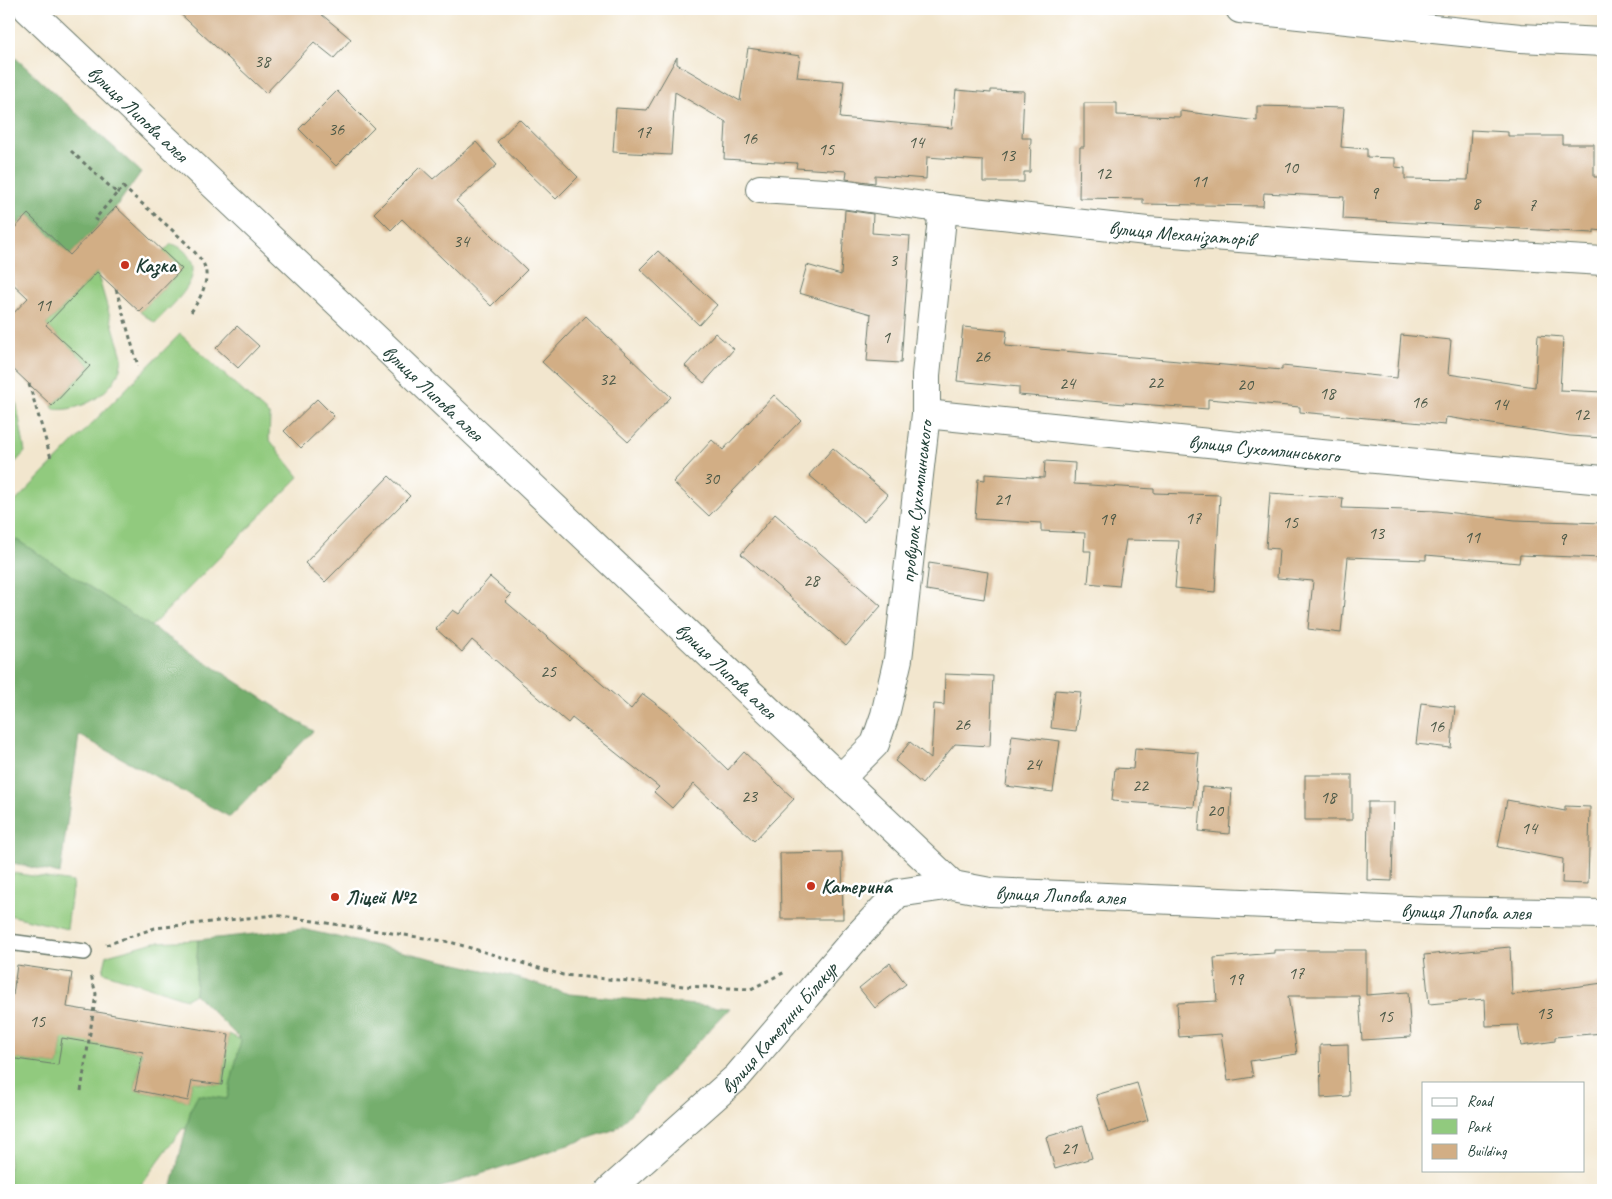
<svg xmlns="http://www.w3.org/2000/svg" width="1612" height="1199" viewBox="0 0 1612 1199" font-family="Caveat,sans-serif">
<rect width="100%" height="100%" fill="#fff"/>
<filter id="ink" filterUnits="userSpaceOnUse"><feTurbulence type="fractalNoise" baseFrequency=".02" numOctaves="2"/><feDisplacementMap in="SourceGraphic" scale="10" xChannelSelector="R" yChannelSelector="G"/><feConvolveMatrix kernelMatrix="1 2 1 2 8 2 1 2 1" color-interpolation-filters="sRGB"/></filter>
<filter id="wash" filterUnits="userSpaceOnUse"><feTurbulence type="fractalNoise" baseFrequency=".0096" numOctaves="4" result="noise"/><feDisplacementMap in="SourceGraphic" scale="20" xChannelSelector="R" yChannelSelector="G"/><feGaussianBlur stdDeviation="1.12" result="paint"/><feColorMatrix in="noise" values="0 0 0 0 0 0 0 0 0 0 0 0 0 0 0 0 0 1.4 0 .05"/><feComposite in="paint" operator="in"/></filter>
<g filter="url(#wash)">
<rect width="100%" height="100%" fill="#f2e6ce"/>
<g fill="#91ca7e" stroke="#588459">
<path d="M171 244C178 245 185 250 189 257 205 280 169 307 155 323L140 312 182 269 163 252Z"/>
<path d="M97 272 122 357C121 389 83 413 54 409L52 406 90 366 46 325Z"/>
<path d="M180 334 270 416 269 439 299 477 97 681 9 602V508Z"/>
<path d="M10 366 25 452 9 469V367Z"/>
<path d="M13 873 73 882 67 929 9 915V896Z"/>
<path d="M198 940 195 994 186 999 103 972 107 955 155 942Z"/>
<path d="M229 1034 287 1063 222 1120 182 1129 137 1190H9V1058L58 1065 62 1037 142 1052 135 1090 188 1101 193 1077 196 1082 222 1085Z"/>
</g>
<g fill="#74ae6d" stroke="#4a7650">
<path d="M9 52 141 172 116 207 70 255 28 214 9 234Z"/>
<path d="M17 540 313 731 230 817 79 735 60 874 9 862V543Z"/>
<path d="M302 929 510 976 569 994 730 1008 616 1129 433 1190H171L191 1109 198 1095 227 1099 241 1040 195 994 198 940Z"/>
</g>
<g id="blocks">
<g fill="#d2ae85">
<path d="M175 9H315L351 39 334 58 314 42 266 93Z"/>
<path d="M748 48 800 56 797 77 844 81 840 118 952 128 956 90 991 93V90L1024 91 1022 138H1031L1030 172H1024V182H983V161L927 157 926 179 875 175V183L846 179 847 171 796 168 797 163 724 159 726 122 675 92 671 155 613 152 616 108 647 110 677 57V64L740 101Z"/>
<path d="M337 91 374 128 336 166 299 129Z"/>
<path d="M1084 103H1117V115L1180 117V111L1257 121V106L1344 108 1341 147 1367 149V157L1395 158V167L1405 168V179L1468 180 1471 130 1508 132V136H1562V144H1594V177H1600L1599 188H1603V231L1594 230V233L1343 219 1344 197 1264 193 1263 206 1143 204V199L1079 198 1080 147H1084Z"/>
<path d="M519 119 578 177 556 199 497 142Z"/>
<path d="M476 142 497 165 456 201 527 270 491 306 402 219 391 230 374 213 420 167 433 179Z"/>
<path d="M116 207 182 269 140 312 97 272 46 325 90 366 52 406 9 365V318L28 298 9 280V234L28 214 70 255Z"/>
<path d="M845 210 873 214 872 233 910 236 901 363 867 361 871 314 799 293 807 265 841 275Z"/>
<path d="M658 251 717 305 699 325 640 269Z"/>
<path d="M586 316 671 397 628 442 542 362Z"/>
<path d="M237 326 259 346 238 368 216 348Z"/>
<path d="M963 327 1007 331 1005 346 1282 370V366L1397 378 1401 335 1451 340 1448 374 1535 387 1538 335 1563 337 1560 390 1603 392V438L1570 436 1446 417 1445 425 1300 412V407L1208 399V409L1125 403V404L1019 395V387L957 381Z"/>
<path d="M715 333 734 349 704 383 685 366Z"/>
<path d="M774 395 801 420 709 516 673 482 712 440 723 450Z"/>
<path d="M317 399 334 416 301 448 284 431Z"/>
<path d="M833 448 888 495 864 522 809 475Z"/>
<path d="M1045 461 1075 463 1074 484 1154 489V493L1220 495 1215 592 1175 588 1179 541 1126 540 1119 586 1088 583 1091 551H1084L1085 533 1041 531V523L975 519 978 479 985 480V474L1044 478Z"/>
<path d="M389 476 410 496 325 582 305 563Z"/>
<path d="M1270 493 1343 498 1342 508 1437 511 1515 520 1603 523V558L1520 555 1519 563 1426 555V560L1348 557 1341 633 1308 629 1313 581 1277 578 1279 549 1266 548Z"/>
<path d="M775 514 881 606 846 646 741 554Z"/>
<path d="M929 563 988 572 984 599 926 590Z"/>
<path d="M490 577 511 595 505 601 631 709 643 694 671 715 728 770 744 752 794 799 754 841 694 784 672 808 654 792 659 787 572 718 568 723 472 640 462 652 436 629 453 610 459 614Z"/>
<path d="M945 674 993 676 990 746 955 744 922 784 895 761 910 742 931 759 934 704 944 705Z"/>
<path d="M1055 690 1081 692 1076 731 1051 728Z"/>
<path d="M1421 703 1455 707 1451 748 1416 744Z"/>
<path d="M1012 735 1060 741 1053 792 1006 786Z"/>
<path d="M1135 748 1199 753 1194 807 1112 801 1115 768 1133 769Z"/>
<rect x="1305" y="775" width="47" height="45"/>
<path d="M1202 787 1232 789 1229 834 1199 831Z"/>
<path d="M1507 800 1565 811V806L1590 807 1588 884 1562 883 1563 859 1498 847Z"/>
<path d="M1368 802H1394L1392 881 1367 880Z"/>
<path d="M842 852 843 919H781L780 853Z"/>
<path d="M1510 947 1512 995 1603 983V1033L1555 1037V1041L1521 1046 1518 1025 1486 1026 1485 999 1429 1004 1424 955Z"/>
<path d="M1274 950H1366V995L1408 992 1411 1037 1362 1040 1359 996H1288L1297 1054 1250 1061 1253 1077 1228 1081 1221 1034 1179 1037 1177 1003 1217 1001 1214 958 1274 953Z"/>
<path d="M890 963 906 984 875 1008 859 988Z"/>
<path d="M17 965 72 973 67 1007 229 1034 222 1085 192 1081 188 1101 135 1090 143 1052 62 1038 58 1065 9 1058V994L13 995Z"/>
<path d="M1348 1044 1349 1096 1321 1098 1320 1045Z"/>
<path d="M1137 1083 1148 1120 1108 1133 1096 1095Z"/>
<path d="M1083 1126 1092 1158 1055 1169 1046 1137Z"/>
</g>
</g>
</g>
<g filter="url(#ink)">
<use href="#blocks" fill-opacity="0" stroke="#69786a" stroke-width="1"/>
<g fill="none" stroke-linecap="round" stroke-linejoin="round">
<g stroke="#69786a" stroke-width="18">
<path id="lane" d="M9 942 84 952"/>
</g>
<g stroke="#69786a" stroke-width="30">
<g id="street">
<path id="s1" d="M28 9 953 885 990 892 1430 911 1603 914"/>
<path d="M1240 9 1520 38 1603 42"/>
<path id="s2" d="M760 189 841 194 938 208 1147 231 1343 246 1603 261"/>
<path id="s3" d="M926 414 1267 449 1603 480"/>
<path id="s4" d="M840 779 875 744 885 715 898 659 926 414V375L943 208"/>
<path id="s5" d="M610 1190 737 1077 854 940 898 893 953 885"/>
</g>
</g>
<g stroke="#69786a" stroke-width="3" stroke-dasharray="4 4" stroke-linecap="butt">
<path d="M71 151 117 193 95 219 101 223"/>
<path d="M117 193 123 187C139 202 197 248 204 265 211 280 199 301 191 312"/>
<path d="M116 289 138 366"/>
<path d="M9 307 14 312"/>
<path d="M29 384 51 458"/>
<path d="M106 945 155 928 275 915 450 942 563 975 684 986 751 989 785 972"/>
<path d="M81 1091 96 994 91 975"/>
</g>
<use href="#lane" stroke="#fff" stroke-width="15"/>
<use href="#street" stroke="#fff" stroke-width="28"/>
</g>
</g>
<g fill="#c8321e" stroke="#fff" stroke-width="2">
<circle cx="125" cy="265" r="5"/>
<circle cx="811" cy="886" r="5"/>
<circle cx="335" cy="897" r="5"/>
</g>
<g text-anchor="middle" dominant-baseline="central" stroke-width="5" stroke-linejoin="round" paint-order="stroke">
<g font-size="18" fill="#4c5948">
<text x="262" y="61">38</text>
<text x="336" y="129">36</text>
<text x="643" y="132">17</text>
<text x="749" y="138">16</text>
<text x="916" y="142">14</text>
<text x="826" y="149">15</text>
<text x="1007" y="155">13</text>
<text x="1290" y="167">10</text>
<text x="1103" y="173">12</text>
<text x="1199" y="181">11</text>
<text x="1374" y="193">9</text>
<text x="1476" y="203">8</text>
<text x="1532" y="205">7</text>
<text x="461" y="241">34</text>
<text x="893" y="260">3</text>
<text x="43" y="305">11</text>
<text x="886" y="337">1</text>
<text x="982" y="356">26</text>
<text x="607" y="379">32</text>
<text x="1155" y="382">22</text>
<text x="1067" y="383">24</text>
<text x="1245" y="384">20</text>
<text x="1327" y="393">18</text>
<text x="1419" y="402">16</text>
<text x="1500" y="404">14</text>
<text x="1581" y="414">12</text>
<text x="711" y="478">30</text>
<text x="1002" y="499">21</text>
<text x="1193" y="518">17</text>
<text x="1107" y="519">19</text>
<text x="1290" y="522">15</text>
<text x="1376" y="533">13</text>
<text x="1472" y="537">11</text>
<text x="1562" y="539">9</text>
<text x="811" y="580">28</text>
<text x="548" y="671">25</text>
<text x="962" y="724">26</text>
<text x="1436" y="726">16</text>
<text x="1033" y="764">24</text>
<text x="1140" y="785">22</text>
<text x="749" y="796">23</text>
<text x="1328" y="797">18</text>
<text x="1215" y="810">20</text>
<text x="1529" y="828">14</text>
<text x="1296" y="973">17</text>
<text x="1235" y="979">19</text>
<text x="1544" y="1013">13</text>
<text x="1385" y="1016">15</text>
<text x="37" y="1021">15</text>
<text x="1069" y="1148">21</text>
</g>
<g font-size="20" fill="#1f3d34" stroke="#fff">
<text stroke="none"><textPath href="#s1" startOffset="152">вулиця Липова алея</textPath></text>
<text stroke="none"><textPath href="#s2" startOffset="424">вулиця Механізаторів</textPath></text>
<text stroke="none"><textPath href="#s1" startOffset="558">вулиця Липова алея</textPath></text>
<text stroke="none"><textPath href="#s3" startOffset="340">вулиця Сухомлинського</textPath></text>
<text stroke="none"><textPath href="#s4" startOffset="296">провулок Сухомлинського</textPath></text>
<text stroke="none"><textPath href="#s1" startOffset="962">вулиця Липова алея</textPath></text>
<text stroke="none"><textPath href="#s1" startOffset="1382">вулиця Липова алея</textPath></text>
<text stroke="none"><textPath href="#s1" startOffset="1788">вулиця Липова алея</textPath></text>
<text stroke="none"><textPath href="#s5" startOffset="235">вулиця Катерини Білокур</textPath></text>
</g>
<g font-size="20" font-weight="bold" fill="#1f3d34" stroke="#fff" text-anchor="start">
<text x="135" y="265">Казка</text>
<text x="821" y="886">Катерина</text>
<text x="345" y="897">Ліцей №2</text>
</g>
</g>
<rect width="1612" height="1199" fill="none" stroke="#fff" stroke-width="30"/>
<rect x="1422" y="1082" width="162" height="90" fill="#ffffff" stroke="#a5b1ae"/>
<rect x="1432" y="1098" width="25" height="8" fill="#ffffff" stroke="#a5b1ae"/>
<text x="1467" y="1106" font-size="15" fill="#1f3d34">Road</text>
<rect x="1432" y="1119" width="25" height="15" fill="#91ca7e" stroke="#a5b1ae"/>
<text x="1467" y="1132" font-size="15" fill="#1f3d34">Park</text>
<rect x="1432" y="1144" width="25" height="15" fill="#d2ae85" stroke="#a5b1ae"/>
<text x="1467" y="1156" font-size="15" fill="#1f3d34">Building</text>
</svg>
